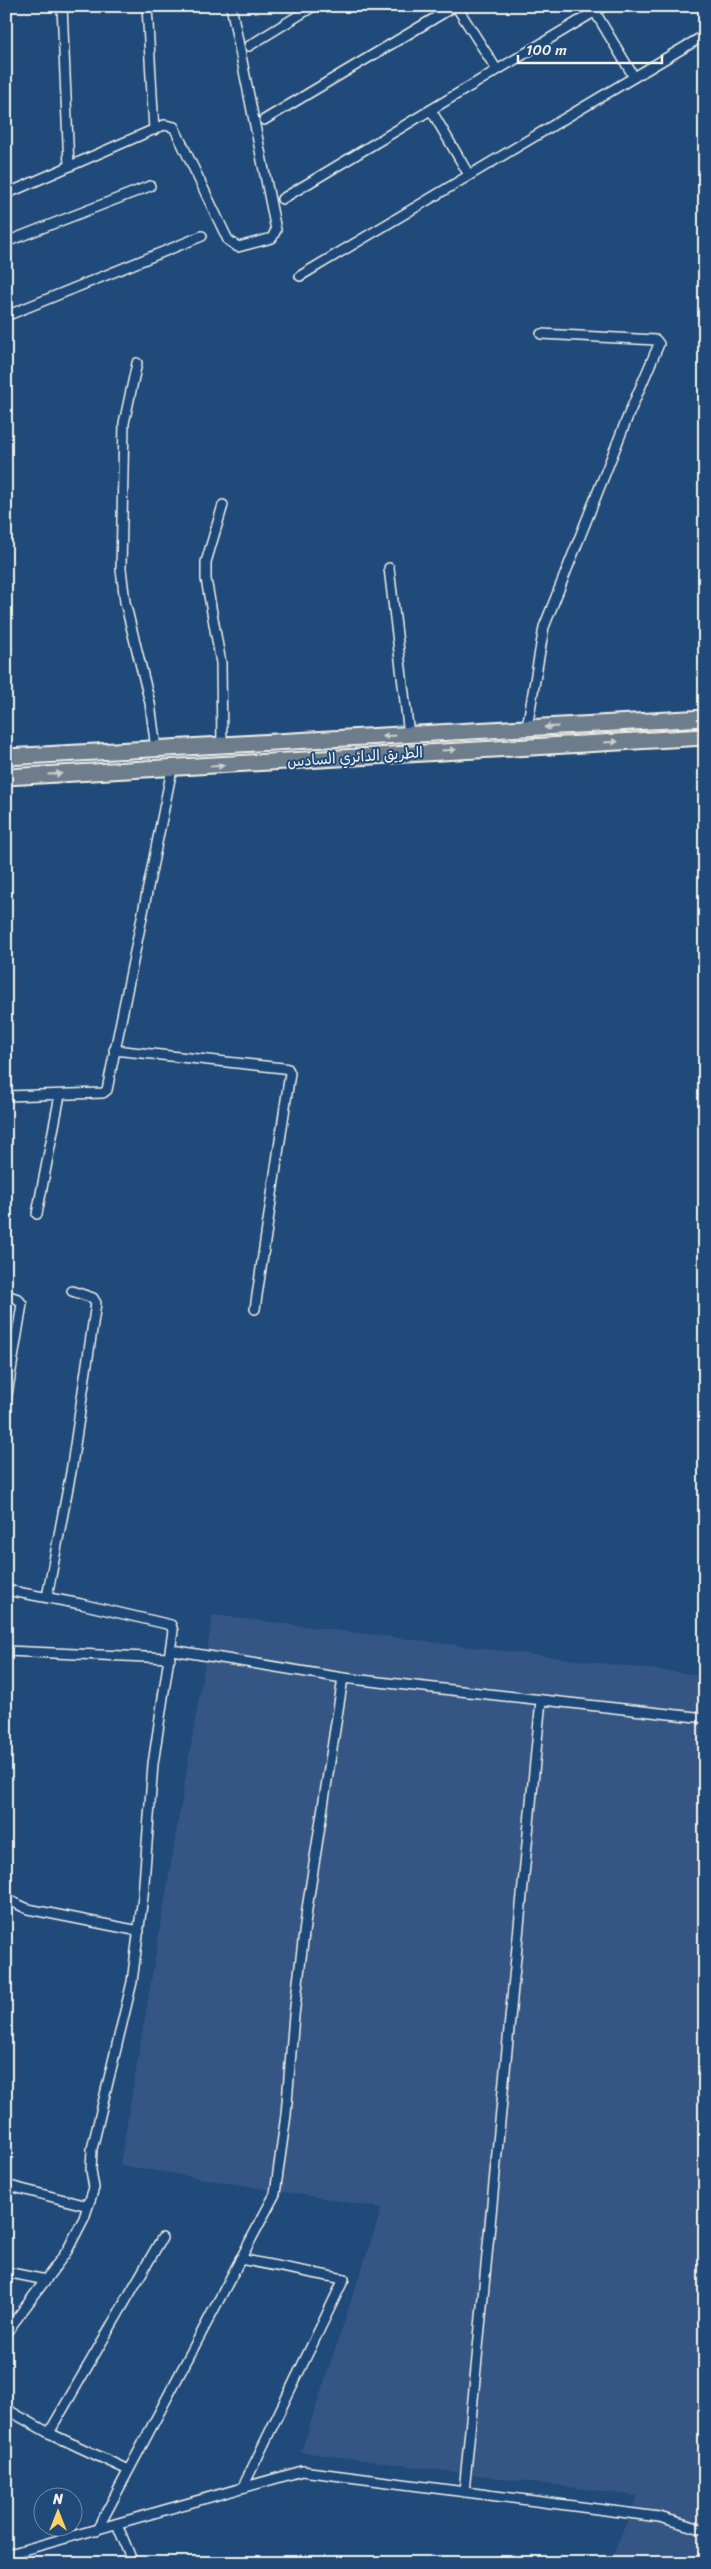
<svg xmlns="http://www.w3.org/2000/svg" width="711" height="2569" viewBox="0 0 711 2569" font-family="Sriracha,'Playpen Sans Arabic',sans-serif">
<rect width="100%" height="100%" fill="#1f4a7a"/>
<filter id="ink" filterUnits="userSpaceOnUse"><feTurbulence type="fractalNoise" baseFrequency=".02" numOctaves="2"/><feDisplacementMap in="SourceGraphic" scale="10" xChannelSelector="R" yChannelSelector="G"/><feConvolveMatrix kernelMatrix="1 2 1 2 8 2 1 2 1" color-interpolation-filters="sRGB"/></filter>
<g filter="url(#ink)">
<path fill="#365684" d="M213 1615 705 1676V2563H609L638 2496 301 2452 382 2208 120 2165Z"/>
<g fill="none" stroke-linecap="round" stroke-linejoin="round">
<g stroke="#f4f1e8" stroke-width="12">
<g id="street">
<path d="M62 6 69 166"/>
<path d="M147 6 154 130"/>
<path d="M456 6 497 70"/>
<path d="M595 12 634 77"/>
<path d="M249 46 314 6"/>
<path d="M431 110 469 175"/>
<path d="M264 120 455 6"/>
<path d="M6 194 164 125 174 127 228 240 238 247 272 238 276 230 231 6"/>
<path d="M282 199 604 6"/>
<path d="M6 242 150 186"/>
<path d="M300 276 705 35"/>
<path d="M6 316 202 236"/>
<path d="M137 363 124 423 121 569 125 602 150 703 156 749"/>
<path d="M389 568 409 735"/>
<path d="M527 728 544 627 628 416 659 344 656 340 541 334"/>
<path d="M222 746 221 663 206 579V562L223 505"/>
<path d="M114 1050 283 1068 288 1069 290 1073 255 1309"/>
<path d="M6 1096 103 1093 107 1090 172 769"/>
<path d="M37 1214 60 1095"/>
<path d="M6 1295 18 1299 22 1304 6 1401"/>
<path d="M6 1590 81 1604 171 1625 173 1631 153 1764 143 1896 132 1982 92 2149 91 2170 94 2188 84 2218 67 2251 6 2333"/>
<path d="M47 1597 71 1472 96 1303 93 1298 72 1291"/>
<path d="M172 1650 343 1678 705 1718"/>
<path d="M6 1651 170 1658"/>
<path d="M6 1899 28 1909 139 1931"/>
<path d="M6 2185 88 2206"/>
<path d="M240 2259 344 2279 243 2487"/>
<path d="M6 2272 46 2280"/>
<path d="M6 2409 49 2433 128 2470"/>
<path d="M49 2433 162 2238"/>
<path d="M464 2492 541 1700"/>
<path d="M117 2524 133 2563"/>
<path d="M97 2530 275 2194 286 2115 294 2015 307 1909 343 1678"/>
<path d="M6 2555 302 2471 659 2517 705 2530"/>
</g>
</g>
<g stroke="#f4f1e8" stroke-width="19">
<g id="highway">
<path d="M6 757 705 718"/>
<path d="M6 777 705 737"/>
</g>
</g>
<use href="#street" stroke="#1f4a7a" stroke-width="9"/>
<use href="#highway" stroke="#6d7d8c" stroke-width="15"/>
</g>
<defs><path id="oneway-solid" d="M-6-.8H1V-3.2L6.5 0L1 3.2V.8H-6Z" transform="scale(1.25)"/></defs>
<g fill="#cccecc">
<use href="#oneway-solid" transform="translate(551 727) rotate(177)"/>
<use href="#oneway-solid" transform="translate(389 736) rotate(176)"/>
<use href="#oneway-solid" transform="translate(611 742) rotate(-3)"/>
<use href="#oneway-solid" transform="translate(449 750) rotate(-4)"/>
<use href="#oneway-solid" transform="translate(217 766) rotate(-4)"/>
<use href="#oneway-solid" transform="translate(55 774) rotate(-3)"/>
</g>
</g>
<g text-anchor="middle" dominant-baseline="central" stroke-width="4" stroke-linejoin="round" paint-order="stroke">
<g font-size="15" fill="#f4f1e8" stroke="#1f4a7a">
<text transform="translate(355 757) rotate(-4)">الطريق الدائري السادس</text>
</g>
</g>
<rect width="711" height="2569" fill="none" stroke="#1f4a7a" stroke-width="25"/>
<rect x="12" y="12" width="686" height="2544" fill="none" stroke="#f4f1e8" stroke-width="2" filter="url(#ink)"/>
<g transform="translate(58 2512)"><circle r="24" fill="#1f4a7a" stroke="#748da6"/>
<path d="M0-4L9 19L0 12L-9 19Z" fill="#ffd166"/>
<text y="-8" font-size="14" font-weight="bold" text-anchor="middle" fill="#f4f1e8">N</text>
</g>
<path d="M518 55v8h144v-8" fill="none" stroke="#f4f1e8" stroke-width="2.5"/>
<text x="526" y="55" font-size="15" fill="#f4f1e8" stroke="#1f4a7a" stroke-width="4" paint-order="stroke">100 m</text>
</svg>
